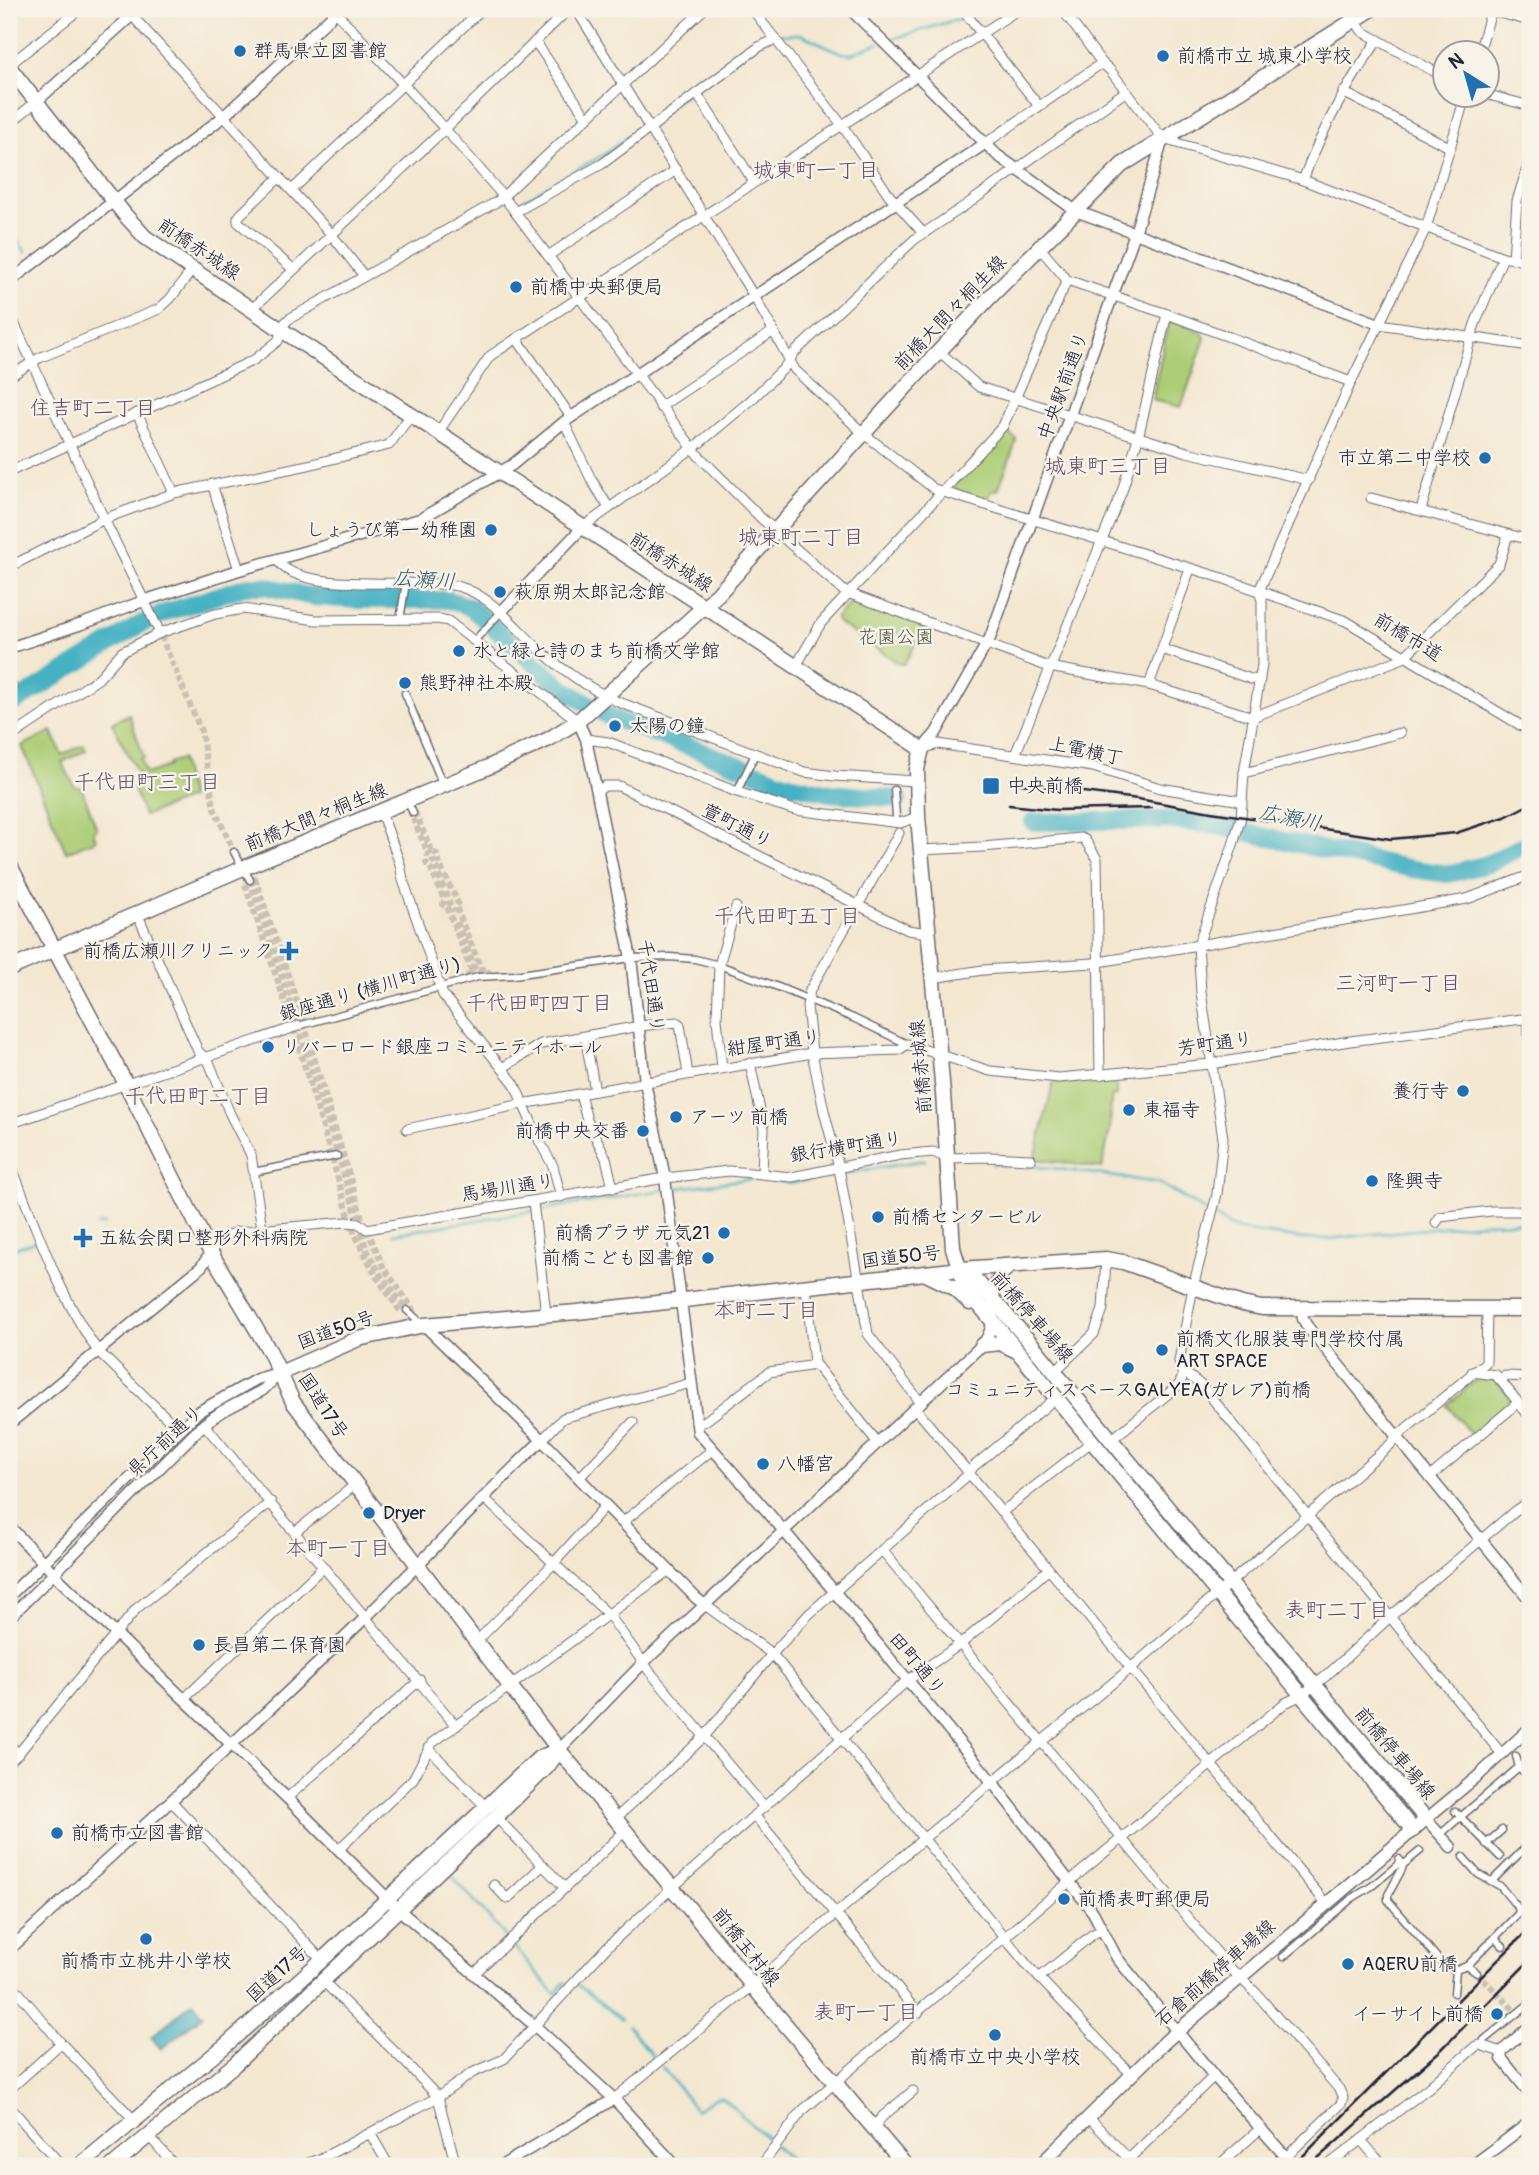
<svg xmlns="http://www.w3.org/2000/svg" width="1539" height="2175" viewBox="0 0 1539 2175" font-family="Pangolin,'Klee One',sans-serif">
<rect width="100%" height="100%" fill="#f7f3e8"/>
<filter id="ink" filterUnits="userSpaceOnUse"><feTurbulence type="fractalNoise" baseFrequency=".0143" numOctaves="2"/><feDisplacementMap in="SourceGraphic" scale="14" xChannelSelector="R" yChannelSelector="G"/><feConvolveMatrix kernelMatrix="1 2 1 2 8 2 1 2 1" color-interpolation-filters="sRGB"/></filter>
<filter id="wash" filterUnits="userSpaceOnUse"><feTurbulence type="fractalNoise" baseFrequency=".00686" numOctaves="4" result="noise"/><feDisplacementMap in="SourceGraphic" scale="28" xChannelSelector="R" yChannelSelector="G"/><feGaussianBlur stdDeviation="1.57" result="paint"/><feColorMatrix in="noise" values="0 0 0 0 0 0 0 0 0 0 0 0 0 0 0 0 0 1.4 0 .05"/><feComposite in="paint" operator="in"/></filter>
<g filter="url(#wash)">
<rect width="100%" height="100%" fill="#f3e7d0"/>
<g fill="#accd75" stroke="#677858" stroke-width="2">
<path d="M1172 321 1202 332 1205 338 1181 407 1152 400 1168 325Z"/>
<path d="M1006 431 1016 439V442L998 490 994 489 987 500 955 490 954 485 1003 432Z"/>
<path d="M854 600 922 625 924 629 904 664H900L837 622 836 617Z"/>
<path d="M129 714 144 758 140 759 146 774 169 766V763L181 759 190 798 144 816 133 787 142 782 112 723Z"/>
<path d="M52 731 62 755 83 745 86 750 62 762 75 787H81L97 829 93 831 96 840 66 852 22 746Z"/>
<path d="M1116 1079V1096L1111 1097 1110 1129 1102 1168 1035 1159 1053 1083Z"/>
<path d="M1477 1379 1496 1380 1512 1400V1405L1473 1437 1447 1405Z"/>
</g>
<path fill="#45b1c2" stroke="#346a7e" stroke-width="2" d="M193 2002 203 2015 161 2049 151 2037Z"/>
<g fill="none" stroke-linecap="round" stroke-linejoin="round">
<g stroke="#45b1c2" stroke-width="2.5">
<path d="M777 35 800 34 842 53 851 54 879 43"/>
<path d="M886 41 972 15"/>
<path d="M520 202 603 155 760 40 770 36"/>
<path d="M9 234 15 237 26 253"/>
<path d="M992 1164 1052 1168 1159 1183 1230 1226 1240 1230 1303 1239H1328L1482 1223 1530 1222"/>
<path d="M843 1174 925 1160"/>
<path d="M670 1189 757 1178 792 1183 836 1175"/>
<path d="M98 1225 105 1224"/>
<path d="M393 1234 663 1190"/>
<path d="M9 1250 34 1242"/>
<path d="M453 1877 506 1937"/>
<path d="M511 1943 555 1994 564 1983H567"/>
<path d="M578 1985 621 2019"/>
<path d="M628 2026 655 2059"/>
<path d="M662 2067 696 2110 717 2097H722L797 2166"/>
</g>
<g stroke="#45b1c2" stroke-width="18">
<path d="M9 706 141 624 167 612 247 586H265L313 597 358 600H449L470 607 561 687 608 716 785 783 829 793 899 799"/>
<path d="M1033 822 1166 820 1212 825 1412 869 1448 874 1488 864 1530 842"/>
</g>
</g>
</g>
<g filter="url(#ink)">
<g fill="none" stroke-linecap="round" stroke-linejoin="round">
<g stroke="#c9c0b2" stroke-width="6" stroke-dasharray="6 3" stroke-linecap="butt">
<path d="M161 636 201 731 214 808 234 852"/>
<path d="M415 812 432 852 437 854 440 865 458 903 456 907 481 968 489 972 468 975 471 971 447 907 443 905 444 900 431 869 426 863 428 853 411 814Z"/>
<path d="M429 850 453 912"/>
<path d="M255 878 302 1017 362 1218 384 1268 414 1310 400 1311 376 1276 353 1230 291 1020 244 882Z"/>
<path d="M250 880 298 1026 367 1250 380 1274 407 1310"/>
<path d="M457 922 477 974"/>
<path d="M1477 1973 1517 2013"/>
</g>
<g stroke="#6b676f" stroke-width="9">
<g id="pedestrian">
<path d="M400 620 406 582"/>
<path d="M474 641 501 612"/>
<path d="M405 693 443 785"/>
<path d="M894 790 896 816"/>
<path d="M737 792 755 754"/>
<path d="M407 801 413 813"/>
<path d="M234 852 250 880"/>
<path d="M298 1026 478 977 514 975 631 958 670 957 695 959 719 965 778 987 853 1018 907 1044"/>
<path d="M253 1172 337 1156"/>
<path d="M407 1310 422 1324"/>
<path d="M1519 1767 1530 1779"/>
<path d="M1455 1811 1500 1857"/>
<path d="M1444 1831 1519 1767 1516 1756"/>
<path d="M1486 1844 1502 1830"/>
<path d="M1399 1859 1403 1865 1402 1869 1388 1895V1900L1444 1966 1456 1970 1467 1966 1518 1914 1519 1909 1500 1886 1478 1874 1463 1857"/>
<path d="M1403 1865 1420 1851"/>
<path d="M1492 1881 1530 1843"/>
<path d="M1495 1938 1503 1946"/>
<path d="M1283 1957 1351 1899 1372 1886 1401 1862"/>
<path d="M1467 1966 1477 1973"/>
<path d="M1454 1993 1456 1970"/>
<path d="M1484 2040 1530 2003"/>
</g>
</g>
<g stroke="#6b676f" stroke-width="11">
<g id="minor">
<path d="M126 9 332 235 364 276"/>
<path d="M333 9 445 129 503 196 698 455 761 518 845 592 1049 667 1149 685 1253 717 1403 658 1499 564 1508 535"/>
<path d="M576 9 755 298 795 370 863 433 934 489 1219 577 1346 621 1530 731"/>
<path d="M752 9 842 125 889 195 924 234"/>
<path d="M962 9 1039 106"/>
<path d="M1492 11 1530 21"/>
<path d="M860 19 872 9"/>
<path d="M1355 20 1362 31 1444 77"/>
<path d="M535 41 587 118"/>
<path d="M1479 52 1492 9"/>
<path d="M1102 63 1110 70 1163 139 1303 180 1503 257 1530 262"/>
<path d="M9 65 80 9"/>
<path d="M1343 92 1451 148"/>
<path d="M697 94 754 182"/>
<path d="M1485 94 1530 106"/>
<path d="M9 124 37 101"/>
<path d="M986 143 1102 63 1062 9"/>
<path d="M280 177 241 214 238 218V222L293 269"/>
<path d="M1303 180C1322 129 1347 84 1378 40"/>
<path d="M292 190 482 9"/>
<path d="M515 212 602 164 759 47 776 39"/>
<path d="M548 256 676 170"/>
<path d="M1513 259 1517 201 1530 159"/>
<path d="M1067 280 1167 314 1351 382"/>
<path d="M253 308 445 129 569 9"/>
<path d="M9 312 104 519 160 633"/>
<path d="M1379 324 1530 346"/>
<path d="M517 339 571 417"/>
<path d="M939 351 979 387 1187 452 1309 480"/>
<path d="M9 377 39 358 159 309 170 299 193 269"/>
<path d="M660 407 772 332"/>
<path d="M137 413 174 493"/>
<path d="M564 422 591 479 609 508"/>
<path d="M439 431 490 356 1019 9"/>
<path d="M9 472 254 360 278 341 285 323 289 319 498 201 704 9"/>
<path d="M212 484 239 570"/>
<path d="M1371 498 1530 540"/>
<path d="M1421 510 1475 324 1503 257"/>
<path d="M583 527 697 445 750 401 784 368 794 353 915 239 969 203 1125 92"/>
<path d="M277 559C295 596 418 577 457 586 492 595 515 628 541 651 563 671 589 688 616 701L804 772 835 776 916 781"/>
<path d="M9 567 104 519 174 493 308 465 389 445 411 415"/>
<path d="M1162 649 1251 679 1260 680"/>
<path d="M796 666 821 623 1003 426 1067 280 1040 248"/>
<path d="M9 680 12 686"/>
<path d="M1149 685 1190 569"/>
<path d="M9 738 98 679 122 652 160 633 215 614 243 609 316 620 438 619 448 621 578 721"/>
<path d="M586 739 608 742 737 792 795 810 900 823 918 817"/>
<path d="M922 749 938 744 1093 767 1160 788 1242 801"/>
<path d="M1015 755 1122 491 1138 438 1167 314"/>
<path d="M1244 773 1400 733"/>
<path d="M597 791 605 786H619L908 930 928 933"/>
<path d="M381 812 400 864 403 880 443 995 514 1083 540 1142 553 1166 561 1197"/>
<path d="M899 833 810 990 807 1006 812 1053 824 1111 839 1168 868 1334 921 1403"/>
<path d="M921 850 983 847 1081 838 1085 840 1097 859 1100 1075"/>
<path d="M137 913 198 1051 209 1062 230 1114 251 1155 262 1229"/>
<path d="M932 978 983 970 1093 963 1467 899 1530 875"/>
<path d="M1528 1018 1530 1056"/>
<path d="M585 1036 595 1091"/>
<path d="M750 1063 764 1129 762 1172"/>
<path d="M502 1068 541 1044 640 1026 677 1022 680 1025 688 1074"/>
<path d="M722 1068 717 1019 719 965 736 907"/>
<path d="M580 1094 587 1120 606 1158 613 1188"/>
<path d="M9 1124 298 1026"/>
<path d="M407 1129 522 1104 812 1053 899 1050 907 1044 990 1071 1059 1078 1211 1064 1350 1041 1530 1018"/>
<path d="M9 1160C34 1222 59 1297 98 1351L179 1430"/>
<path d="M533 1202 546 1314"/>
<path d="M1436 1223 1440 1217 1491 1211H1530"/>
<path d="M211 1253 220 1240 236 1232 346 1222 358 1223 367 1229 665 1178 729 1171 792 1177 900 1155 933 1152 947 1158 989 1157 1031 1159"/>
<path d="M806 1287 814 1363 878 1443"/>
<path d="M1183 1371 1202 1386 1501 1753"/>
<path d="M1054 1372 1094 1334 1103 1309 1106 1259"/>
<path d="M1472 1372 1496 1375 1530 1417"/>
<path d="M1499 1379 1505 1376 1530 1377"/>
<path d="M915 1408 1326 1903"/>
<path d="M696 1422H704L769 1372 809 1366 814 1363"/>
<path d="M204 1424 456 1726"/>
<path d="M542 1440 563 1418 691 1383"/>
<path d="M1108 1440H1111L1179 1385 1183 1376 1179 1361 1193 1287 1217 1194 1223 1138 1201 992 1198 945 1233 845 1241 817 1244 773 1262 665V600L1259 591 1351 382 1426 228 1466 94"/>
<path d="M1431 1476 1518 1403"/>
<path d="M579 1478 633 1422"/>
<path d="M483 1497 609 1615 650 1672 764 1807"/>
<path d="M1002 1512 1094 1440"/>
<path d="M623 1522 712 1450"/>
<path d="M296 1531 355 1485"/>
<path d="M882 1550 1227 1965 1256 1993 1339 2089 1343 2098 1341 2104 1293 2150 1281 2166"/>
<path d="M705 1605 772 1654 1028 1966 1131 2074"/>
<path d="M476 1642 554 1563 606 1505"/>
<path d="M184 1699 323 1567"/>
<path d="M9 1744 18 1754"/>
<path d="M428 1748 486 1807"/>
<path d="M9 1762 18 1754 137 1608 271 1502"/>
<path d="M287 1798 420 1680"/>
<path d="M168 1803 175 1805 322 1960"/>
<path d="M754 1815 918 2013"/>
<path d="M496 1817 565 1888"/>
<path d="M615 1819 704 1737 772 1654 809 1614 969 1474 973 1467 1057 1397"/>
<path d="M339 1849 413 1779 432 1743 669 1570"/>
<path d="M494 1885 507 1899 543 1865"/>
<path d="M474 1974 625 1831"/>
<path d="M1039 1978 1093 1934 1102 1930"/>
<path d="M9 1981 61 2043 134 2120"/>
<path d="M323 1981 406 2063 438 2097 456 2166"/>
<path d="M9 2090 61 2043"/>
<path d="M614 2099 740 1996 923 1839 1132 1667 1391 1444 1397 1436 1484 1364 1486 1362 1487 1309"/>
<path d="M9 2106 62 2166"/>
<path d="M1088 2117 1136 2166"/>
<path d="M872 2129 883 2116 913 2091"/>
<path d="M370 2133 389 2166"/>
<path d="M149 2136 175 2166"/>
<path d="M1361 2140 1383 2166"/>
<path d="M1482 2158 1490 2166"/>
<path d="M1129 2159 1214 2076"/>
<path d="M300 2166 322 2158 370 2133 438 2097 472 2073 504 2059 607 1947 672 1888 908 1680 962 1643 1049 1569"/>
<path d="M761 2166 802 2111 1070 1881 1285 1703 1302 1695 1326 1676 1391 1616 1516 1510 1530 1501"/>
<path d="M1218 2166 1260 2129"/>
<path d="M1327 2166 1428 2088 1476 2046 1480 2045 1501 2052"/>
</g>
</g>
<g stroke="#6b676f" stroke-width="13">
<g id="tertiary">
<path d="M850 9 997 155 1076 211 1379 324"/>
<path d="M37 101 139 9"/>
<path d="M9 282 223 117 336 12"/>
<path d="M501 612 583 527"/>
<path d="M9 648 82 624 146 600 239 570 420 519 512 465 564 422 986 143"/>
<path d="M578 721 586 739 631 958 645 1082 665 1178 698 1432 784 1531 993 1783 1093 1912 1117 1958 1214 2076 1294 2166"/>
<path d="M922 749 936 733 990 638 1135 233 1163 139"/>
<path d="M1302 1309 1303 1319 1307 1326 1530 1600"/>
<path d="M424 1325 542 1440 696 1598 705 1605"/>
<path d="M9 1424 201 1267 211 1253"/>
<path d="M9 1526 60 1580 287 1798 398 1909 535 2026 614 2099 676 2166"/>
<path d="M9 1596 198 1412 257 1379 278 1373"/>
<path d="M9 1618 204 1424 221 1412 263 1390 280 1373"/>
<path d="M559 1750 643 1663 982 1345C998 1327 990 1301 997 1279L1013 1266"/>
<path d="M1451 1847 1426 1819 1478 1776 1530 1728"/>
<path d="M9 1950C128 1840 249 1731 366 1617 425 1559 482 1497 542 1440"/>
<path d="M1530 2026 1501 2052 1502 2059 1530 2094"/>
<path d="M501 2166 614 2099"/>
<path d="M1472 2166 1530 2122"/>
</g>
</g>
<g stroke="#6b676f" stroke-width="15">
<path id="secondary" d="M1039 2166 1166 2041 1426 1819"/>
</g>
<g stroke="#6b676f" stroke-width="17">
<g id="primary">
<path d="M9 67 125 215 145 237 283 331 922 749 917 769 918 817 943 1093 953 1248 963 1280 972 1296 1413 1830"/>
<path d="M9 969 243 868 486 768 549 739 578 721 718 594 913 379 989 298 1122 165 1372 9"/>
<path d="M961 1269 975 1279 1029 1341 1426 1819"/>
<path d="M926 1274 953 1287 970 1303"/>
<path d="M982 1345 1000 1343 1015 1350"/>
<path d="M559 1750 761 1996 906 2166"/>
</g>
</g>
<g stroke="#6b676f" stroke-width="17">
<g id="trunk">
<path d="M9 864 126 1084 211 1253 270 1352 293 1402 559 1750"/>
<path d="M280 1373 358 1339 424 1325 577 1312 961 1269 1106 1259 1123 1262 1242 1304 1262 1308 1530 1309"/>
<path d="M79 2166 226 2045 322 1960 539 1758 559 1750"/>
<path d="M112 2166 235 2064 496 1817 547 1767 558 1752"/>
</g>
</g>
<use href="#pedestrian" stroke="#fff" stroke-width="6"/>
<use href="#minor" stroke="#fff" stroke-width="9"/>
<use href="#tertiary" stroke="#fff" stroke-width="10"/>
<use href="#secondary" stroke="#fff" stroke-width="12"/>
<use href="#primary" stroke="#fff" stroke-width="14"/>
<use href="#trunk" stroke="#fff" stroke-width="14"/>
<g stroke="#22223b" stroke-width="2.5">
<path d="M1014 783 1138 799 1211 812 1391 839 1456 833 1505 817 1530 804"/>
<path d="M1009 805 1057 810 1151 808"/>
<path d="M1293 2166 1530 1928"/>
<path d="M1309 2166 1441 2050 1530 1960"/>
</g>
</g>
</g>
<g fill="#1f6fb2" stroke="#f7f3e8" stroke-width="2.5">
<circle cx="240" cy="51" r="7"/>
<circle cx="1163" cy="56" r="7"/>
<circle cx="516" cy="287" r="7"/>
<circle cx="1485" cy="458" r="7"/>
<circle cx="491" cy="530" r="7"/>
<circle cx="500" cy="592" r="7"/>
<circle cx="459" cy="651" r="7"/>
<circle cx="405" cy="683" r="7"/>
<circle cx="615" cy="726" r="7"/>
<rect x="982" y="777" width="18" height="18" rx="3.5"/>
<path d="M285.5 940.5h7v7h7v7h-7v7h-7v-7h-7v-7h7z"/>
<circle cx="268" cy="1047" r="7"/>
<circle cx="1463" cy="1091" r="7"/>
<circle cx="1129" cy="1110" r="7"/>
<circle cx="676" cy="1117" r="7"/>
<circle cx="643" cy="1131" r="7"/>
<circle cx="1372" cy="1181" r="7"/>
<circle cx="878" cy="1217" r="7"/>
<circle cx="724" cy="1233" r="7"/>
<path d="M79.5 1227.5h7v7h7v7h-7v7h-7v-7h-7v-7h7z"/>
<circle cx="708" cy="1258" r="7"/>
<circle cx="1162" cy="1350" r="7"/>
<circle cx="1128" cy="1368" r="7"/>
<circle cx="763" cy="1464" r="7"/>
<circle cx="369" cy="1513" r="7"/>
<circle cx="199" cy="1645" r="7"/>
<circle cx="57" cy="1833" r="7"/>
<circle cx="1064" cy="1899" r="7"/>
<circle cx="146" cy="1939" r="7"/>
<circle cx="1348" cy="1964" r="7"/>
<circle cx="1497" cy="2014" r="7"/>
<circle cx="995" cy="2035" r="7"/>
</g>
<g text-anchor="middle" dominant-baseline="central" stroke-width="5" stroke-linejoin="round" paint-order="stroke">
<g font-size="19" fill="#22223b" stroke="#f7f3e8" text-anchor="start">
<text x="254" y="51">群馬県立図書館</text>
<text x="1177" y="56">前橋市立 城東小学校</text>
<text x="530" y="287">前橋中央郵便局</text>
<text x="1471" y="458" text-anchor="end">市立第二中学校</text>
<text x="477" y="530" text-anchor="end">しょうび第一幼稚園</text>
<text x="514" y="592">萩原朔太郎記念館</text>
<text x="473" y="651">水と緑と詩のまち前橋文学館</text>
<text x="419" y="683">熊野神社本殿</text>
<text x="629" y="726">太陽の鐘</text>
<text x="1007" y="786">中央前橋</text>
<text x="273" y="951" text-anchor="end">前橋広瀬川クリニック</text>
<text x="282" y="1047">リバーロード銀座コミュニティホール</text>
<text x="1449" y="1091" text-anchor="end">養行寺</text>
<text x="1143" y="1110">東福寺</text>
<text x="690" y="1117">アーツ 前橋</text>
<text x="629" y="1131" text-anchor="end">前橋中央交番</text>
<text x="1386" y="1181">隆興寺</text>
<text x="892" y="1217">前橋センタービル</text>
<text x="710" y="1233" text-anchor="end">前橋プラザ 元気21</text>
<text x="99" y="1238">五紘会関口整形外科病院</text>
<text x="694" y="1258" text-anchor="end">前橋こども図書館</text>
<text x="1176" y="1339">前橋文化服装専門学校付属<tspan x="1176" dy="22">ART SPACE</tspan></text>
<text x="1128" y="1390" text-anchor="middle">コミュニティスペースGALYEA(ガレア)前橋</text>
<text x="777" y="1464">八幡宮</text>
<text x="383" y="1513">Dryer</text>
<text x="213" y="1645">長昌第二保育園</text>
<text x="71" y="1833">前橋市立図書館</text>
<text x="1078" y="1899">前橋表町郵便局</text>
<text x="146" y="1961" text-anchor="middle">前橋市立桃井小学校</text>
<text x="1362" y="1964">AQERU前橋</text>
<text x="1483" y="2014" text-anchor="end">イーサイト前橋</text>
<text x="995" y="2057" text-anchor="middle">前橋市立中央小学校</text>
</g>
<g font-size="19" fill="#22223b" stroke="#f7f3e8">
<text transform="translate(199 249) rotate(34)">前橋赤城線</text>
<text transform="translate(950 313) rotate(-46)">前橋大間々桐生線</text>
<text transform="translate(1063 386) rotate(-70)">中央駅前通り</text>
<text transform="translate(671 562) rotate(33)">前橋赤城線</text>
<text transform="translate(1408 637) rotate(31)">前橋市道</text>
<text transform="translate(1086 751) rotate(12)">上電横丁</text>
<text transform="translate(316 817) rotate(-22)">前橋大間々桐生線</text>
<text transform="translate(737 826) rotate(27)">萱町通り</text>
<text transform="translate(651 986) rotate(82)">千代田通り</text>
<text transform="translate(370 989) rotate(-16)">銀座通り (横川町通り)</text>
<text transform="translate(774 1043) rotate(-8)">紺屋町通り</text>
<text transform="translate(1215 1044) rotate(-8)">芳町通り</text>
<text transform="translate(921 1067) rotate(-95)">前橋赤城線</text>
<text transform="translate(846 1147) rotate(-9)">銀行横町通り</text>
<text transform="translate(508 1188) rotate(-9)">馬場川通り</text>
<text transform="translate(901 1257) rotate(-7)">国道50号</text>
<text transform="translate(1032 1317) rotate(49)">前橋停車場線</text>
<text transform="translate(336 1330) rotate(-20)">国道50号</text>
<text transform="translate(323 1406) rotate(57)">国道17号</text>
<text transform="translate(165 1441) rotate(-43)">県庁前通り</text>
<text transform="translate(917 1664) rotate(50)">田町通り</text>
<text transform="translate(1395 1753) rotate(50)">前橋停車場線</text>
<text transform="translate(746 1947) rotate(51)">前橋玉村線</text>
<text transform="translate(1215 1973) rotate(-41)">石倉前橋停車場線</text>
<text transform="translate(277 1974) rotate(-42)">国道17号</text>
</g>
<g font-size="19" fill="#4b554c" stroke="#f7f3e8">
<text x="896" y="637">花園公園</text>
</g>
<g font-size="21" fill="#604a67" stroke="#f7f3e8">
<text x="816" y="170">城東町一丁目</text>
<text x="93" y="408">住吉町二丁目</text>
<text x="1108" y="466">城東町三丁目</text>
<text x="801" y="537">城東町二丁目</text>
<text x="147" y="782">千代田町三丁目</text>
<text x="787" y="916">千代田町五丁目</text>
<text x="1398" y="983">三河町一丁目</text>
<text x="539" y="1003">千代田町四丁目</text>
<text x="198" y="1096">千代田町二丁目</text>
<text x="766" y="1310">本町二丁目</text>
<text x="338" y="1548">本町一丁目</text>
<text x="1337" y="1610">表町二丁目</text>
<text x="866" y="2012">表町一丁目</text>
</g>
<g font-size="21" font-style="italic" fill="#305b71" stroke="#f7f3e8">
<text transform="translate(424 580) rotate(4)">広瀬川</text>
<text transform="translate(1290 818) rotate(12)">広瀬川</text>
</g>
</g>
<rect width="1539" height="2175" fill="none" stroke="#f7f3e8" stroke-width="35"/>
<g transform="translate(1466 74) rotate(323)"><circle r="33" fill="#f7f3e8" stroke="#a29fa3" stroke-width="2"/>
<path d="M0-5L12 26L0 18L-12 26Z" fill="#1f6fb2"/>
<text y="-10" font-size="19" font-weight="bold" text-anchor="middle" fill="#22223b">N</text>
</g>
</svg>
